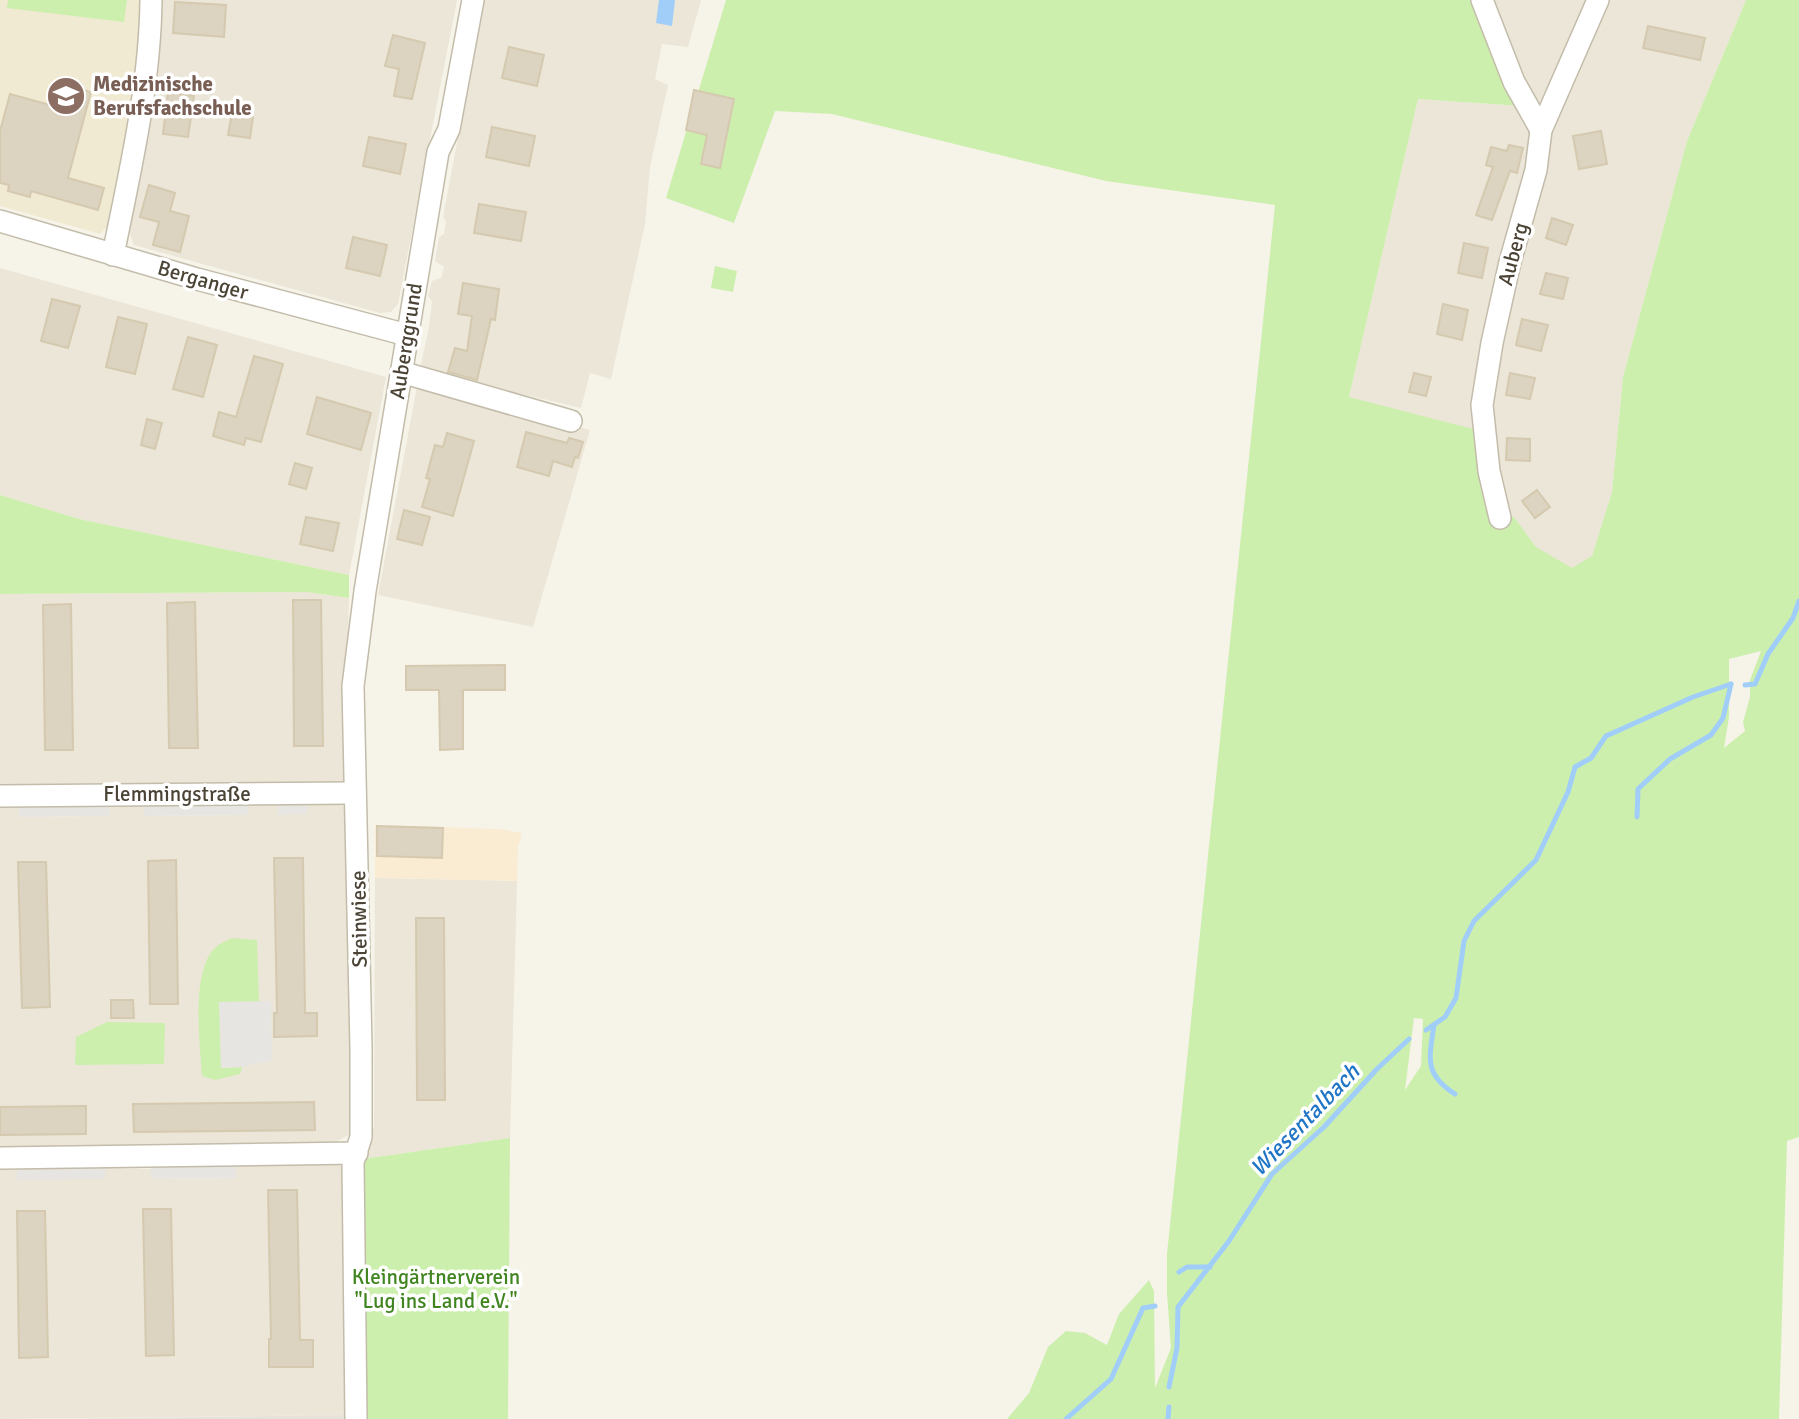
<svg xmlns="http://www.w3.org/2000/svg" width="1799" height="1419" viewBox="0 0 1799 1419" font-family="Signika,sans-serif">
<rect width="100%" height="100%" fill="#f6f3e9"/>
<g fill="#ebe6d7">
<path d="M162 0H457L398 304 391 312 380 313 134 245 128 229 144 150Z"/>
<path d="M484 0H701L688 47 662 44 655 79 668 85 650 167 645 224 611 379 590 373 581 408 518 393 517 396 420 369 429 327 432 301 428 296 432 281 441 278 444 267 435 261 439 237 444 234 446 222 443 217Z"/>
<path d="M1475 0H1746L1687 141 1623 377 1612 492 1592 557 1572 569 1536 547 1514 517 1492 511 1349 397 1418 99 1520 106Z"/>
<path d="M0 268 386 377 349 575 79 519 0 495Z"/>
<path d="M422 383 590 430 533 627 378 595 417 387Z"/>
<path d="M307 592 349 598 344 780 338 787 0 790V594Z"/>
<path d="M278 801 307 814V802L338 801 347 811 354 1128 351 1134 329 1145 0 1150V805H19V817L110 816V804H144V816L248 815V802Z"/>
<path d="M375 878 517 881 510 1138 363 1159 374 1126Z"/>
<path d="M236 1162H342L345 1165 347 1415 0 1419V1168L17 1167V1179H104L105 1168 151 1169 152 1179 236 1178Z"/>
</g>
<path fill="#faecd3" d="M375 825 500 829 522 833 518 847 517 881 375 878Z"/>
<path fill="#e6e2db" d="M347 1415 350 1419H53Z"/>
<path fill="#f1ead2" d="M0 0H141L137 66 128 126 110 224 100 234 0 206Z"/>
<g fill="#cdefae" fill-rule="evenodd">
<path d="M8 0H127L124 22 7 8Z"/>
<path d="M726 0H1475L1521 106 1418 99 1349 397 1477 430 1492 511 1514 517 1536 547 1572 568 1592 556 1612 492 1623 377 1687 141 1746 0H1799V1137L1787 1141 1779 1419H1007L1029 1393 1048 1347 1066 1331 1085 1333 1107 1345 1119 1314 1149 1280 1154 1291 1155 1388 1171 1348 1167 1294V1254L1275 205 1106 181 832 114 775 111 734 223 666 198ZM1761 651 1750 680V697L1743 722 1745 731 1724 748 1729 717V659ZM1414 1018 1423 1019 1421 1066 1405 1090Z"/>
<path d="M715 266 737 271 733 292 711 288Z"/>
<path d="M0 495 79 519 349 575V598L307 592 0 594Z"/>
<path d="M232 938 257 940 259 1002H220L221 1068 242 1067 240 1074 215 1080 202 1076C200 1044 190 968 217 946 221 943 227 940 232 938Z"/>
<path d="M107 1022 165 1023 164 1064 75 1065 76 1037Z"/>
<path d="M510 1138 508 1419H364L363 1159Z"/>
</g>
<g fill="#e7e5e1">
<path d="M307 793V814L278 815V794Z"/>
<path d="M248 794V815L144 816V795Z"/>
<path d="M110 795V816L19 817V796Z"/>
<path d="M271 1001 272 1060 242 1067 221 1068 219 1002Z"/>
<path d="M236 1154V1178L151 1179V1156Z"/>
<path d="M105 1156V1179L17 1180V1158Z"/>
</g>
<path fill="#a0cef9" d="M659 0H675L672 26 656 23Z"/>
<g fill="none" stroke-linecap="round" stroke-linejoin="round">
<g stroke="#a0cef9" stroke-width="5">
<path d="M1745 685 1755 684 1768 654 1793 618 1799 601"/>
<path d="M1637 817 1638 789 1670 759 1711 735 1723 718 1731 684"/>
<path d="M1434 1025C1429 1059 1424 1074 1455 1094"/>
<path d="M1426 1030 1445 1017 1456 998 1464 941 1474 921 1536 860 1568 792 1575 767 1591 758 1606 736 1693 697 1731 684"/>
<path d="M1179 1272 1187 1267H1210"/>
<path d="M1169 1387 1177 1348 1178 1307 1229 1241 1272 1174 1324 1127 1377 1069 1409 1039"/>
<path d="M1066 1419 1111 1379 1143 1308 1155 1306"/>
<path d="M1168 1419 1169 1407"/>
</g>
</g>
<g fill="#dcd3c0" stroke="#d5c9af" stroke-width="2">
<path d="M175 2 226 5 224 37 173 33Z"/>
<path d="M1648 26 1705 38 1700 60 1643 48Z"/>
<path d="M393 35 425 43 412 99 394 96 399 69 385 66Z"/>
<path d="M509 47 544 55 537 86 502 78Z"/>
<path d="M75 88 91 92 68 178 104 188 98 210 31 191 30 197 8 191 9 185 0 183V131L10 94 68 110Z"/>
<path d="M694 90 734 99 720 168 701 164 707 135 686 130Z"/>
<path d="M168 93 194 96 188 137 163 134Z"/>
<path d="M232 113 253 117 250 138 228 135Z"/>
<path d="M492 127 535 136 529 166 486 157Z"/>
<path d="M1601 131 1607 164 1579 169 1573 136Z"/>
<path d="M369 137 406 144 400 174 363 166Z"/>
<path d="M1509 145 1523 148 1517 173 1510 171 1492 220 1476 215 1493 167 1486 165 1491 147 1507 151Z"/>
<path d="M149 185 175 193 170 211 189 216 180 252 153 245 159 222 140 217Z"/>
<path d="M479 204 526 212 521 241 474 233Z"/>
<path d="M1552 218 1573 225 1566 245 1546 238Z"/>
<path d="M353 237 387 245 380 276 346 268Z"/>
<path d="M1464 243 1488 248 1482 278 1458 273Z"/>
<path d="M1546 273 1568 278 1563 299 1540 294Z"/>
<path d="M463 283 499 289 495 320 491 319 477 380 448 372 455 348 467 351 472 316 458 314Z"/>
<path d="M52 299 80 306 68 348 41 341Z"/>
<path d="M1443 304 1468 310 1462 340 1437 334Z"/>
<path d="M118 317 147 324 135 374 106 367Z"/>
<path d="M1522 319 1548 325 1541 351 1516 345Z"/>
<path d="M188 337 217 345 203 397 173 389Z"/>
<path d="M254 356 283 364 261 442 246 438 244 445 213 436 219 412 236 417Z"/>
<path d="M1414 373 1431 377 1426 396 1409 392Z"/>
<path d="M1510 373 1535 378 1530 399 1506 395Z"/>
<path d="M317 397 371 413 361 450 307 434Z"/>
<path d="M147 419 162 423 155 449 141 445Z"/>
<path d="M526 432 567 443 569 438 583 442 578 458 575 457 572 467 553 461 549 476 517 467Z"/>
<path d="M447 433 474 441 453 516 422 507 430 479 426 478 435 445 443 447Z"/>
<path d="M1507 438 1530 439V461L1506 460Z"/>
<path d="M295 463 312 468 306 489 289 484Z"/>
<path d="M1537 490 1550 507 1535 518 1522 501Z"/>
<path d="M404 510 430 517 422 545 397 539Z"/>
<path d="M306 517 339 523 333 551 300 544Z"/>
<path d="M293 600H321L323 746H294Z"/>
<path d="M195 602 198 748H169L167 603Z"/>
<path d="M71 604 73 750H45L43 605Z"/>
<path d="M505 665V690H463V749L440 750 439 690H406V666Z"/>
<path d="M377 826 443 828 442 858 377 856Z"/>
<path d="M274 858H303L305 1013H317V1036L274 1037V1013H277Z"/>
<path d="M176 860 178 1004H150L148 861Z"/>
<path d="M18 862H46L50 1007 22 1008Z"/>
<path d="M416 918H444L445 1100H417Z"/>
<path d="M111 1000H133L134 1018H111Z"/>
<path d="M314 1102 315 1130 134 1132 133 1104Z"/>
<path d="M86 1106V1134L0 1135V1107Z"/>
<path d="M268 1190H297L300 1340H313V1367H269V1339H271Z"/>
<path d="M143 1209H171L174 1355 146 1356Z"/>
<path d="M17 1211H45L48 1357 19 1358Z"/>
</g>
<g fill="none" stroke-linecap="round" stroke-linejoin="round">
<g stroke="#c3bcaa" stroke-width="24">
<g id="minor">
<path d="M1482 0 1514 82 1541 130"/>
<path d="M0 221 197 279 407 335"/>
<path d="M113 255C130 171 150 86 151 0"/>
<path d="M401 372 571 421"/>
<path d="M1500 518 1489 471 1482 405 1492 343 1510 262 1536 170 1541 130 1598 0"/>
<path d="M0 796 355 793"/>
<path d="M0 1158 357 1153"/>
<path d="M356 1419 353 1162 361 1137V1048L353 686 365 591 438 152 449 129 473 0"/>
</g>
</g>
<use href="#minor" stroke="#fff" stroke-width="21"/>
</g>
<defs>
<g id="university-disc" transform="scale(2.0125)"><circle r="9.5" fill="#8d6e63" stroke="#fff"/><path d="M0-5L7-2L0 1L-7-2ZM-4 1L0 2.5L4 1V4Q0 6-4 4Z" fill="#fff"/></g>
</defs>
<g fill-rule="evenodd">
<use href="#university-disc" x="66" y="96"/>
</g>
<g text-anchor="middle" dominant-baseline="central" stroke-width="7" stroke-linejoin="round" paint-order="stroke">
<g font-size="21" font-weight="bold" fill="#785e54" stroke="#fff" text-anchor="start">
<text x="93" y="84">Medizinische<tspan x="93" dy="24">Berufsfachschule</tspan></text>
</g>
<g font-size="21" fill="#4b4436" stroke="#fff">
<text transform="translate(1513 254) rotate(-75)">Auberg</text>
<text transform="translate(203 280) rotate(16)">Berganger</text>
<text transform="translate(406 341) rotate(-81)">Auberggrund</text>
<text x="177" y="794">Flemmingstraße</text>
<text transform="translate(359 919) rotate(-91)">Steinwiese</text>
</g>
<g font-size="21" fill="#418521" stroke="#fff">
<text x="436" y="1277">Kleingärtnerverein<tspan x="436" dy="24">"Lug ins Land e.V."</tspan></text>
</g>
<g font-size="23" font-style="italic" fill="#2175c5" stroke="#fff">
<text transform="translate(1305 1120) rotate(-46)">Wiesentalbach</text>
</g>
</g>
</svg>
